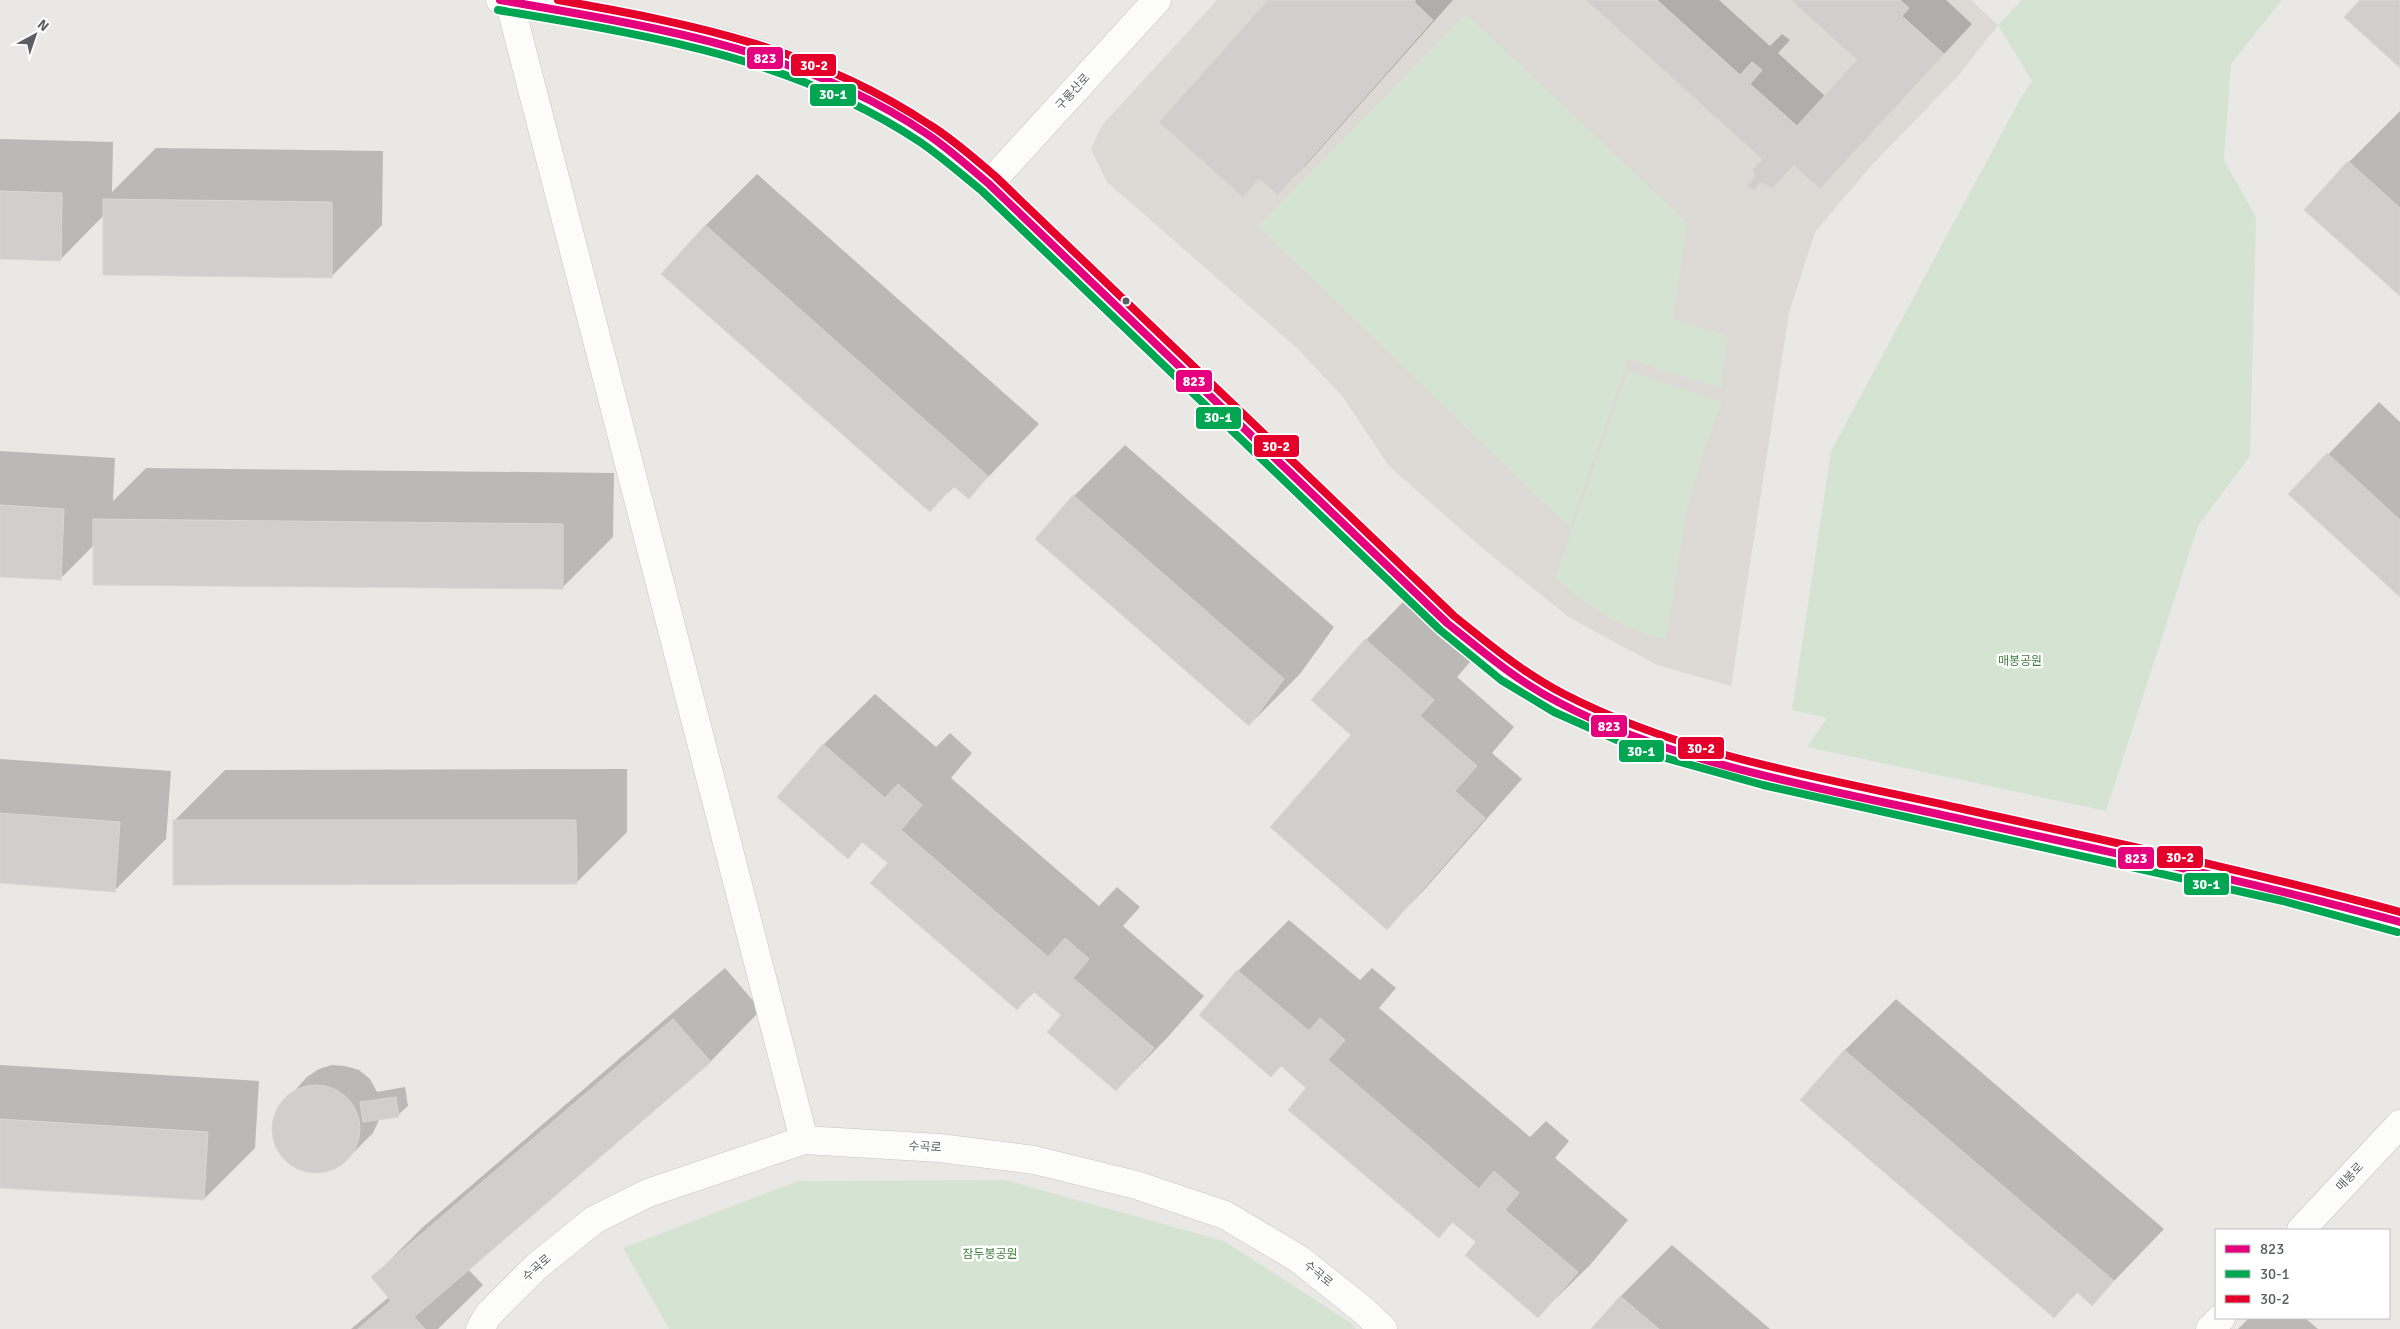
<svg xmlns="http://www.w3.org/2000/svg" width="2400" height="1329" viewBox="0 0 2400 1329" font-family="Signika,'Noto Sans KR',sans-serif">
<rect width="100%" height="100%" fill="#eae8e5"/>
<path fill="#dddad5" d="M1217 0H1971L1998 25 1958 76 1871 166 1815 232 1789 313 1731 686 1657 665 1570 618 1481 547 1389 466 1343 397 1298 349 1107 182 1091 149 1102 125Z"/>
<g fill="#d5e4d2">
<path d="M2022 0H2282L2231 64 2224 160 2256 217 2250 456 2198 526 2106 811 1807 747 1827 718 1792 710 1831 451 2019 101 2032 81 1998 25Z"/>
<path d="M1466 14 1687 223 1673 319 1727 336 1721 388 1628 359 1570 528 1258 226Z"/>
<path d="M1628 371 1722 402 1704 450 1686 513 1666 639C1624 631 1587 606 1555 578Z"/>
<path d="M1005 1180 1224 1241 1351 1323 1356 1329H669L623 1248 798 1181Z"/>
</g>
<g fill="#0003">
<path d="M1269 0H1453L1307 164 1278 193Z"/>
<path d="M1588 0H1719L1770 46 1782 34 1790 40 1778 53 1826 97 1859 60 1793 0H1946L1972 24 1820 187 1795 164 1772 187 1767 183 1761 182 1754 189 1756 177 1764 159Z"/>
<path d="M2400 111V294L2349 162Z"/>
<path d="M0 139 113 142 112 192 156 148 383 151 382 225 331 277 104 215 60 260 0 258Z"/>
<path d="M757 174 1039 424 969 497 955 486 929 511 663 274 706 225Z"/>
<path d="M2379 402 2400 422V595L2290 494Z"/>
<path d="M1125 445 1334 627 1300 674 1249 725 1074 496Z"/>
<path d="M0 451 115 458 113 501 146 468 614 473 613 537 562 588 94 545 60 579 0 575Z"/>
<path d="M1403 602 1471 661 1457 677 1514 727 1492 753 1522 779 1424 890 1387 928 1353 735 1366 640Z"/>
<path d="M875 694 936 747 950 733 972 753 951 778 1099 906 1117 887 1140 907 1123 926 1204 996 1167 1038 1116 1090 1063 1015 1035 991 1017 1009 890 863 864 841 848 857 823 745Z"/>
<path d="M0 759 171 771 166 839 114 891 0 882Z"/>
<path d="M627 769V832L576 883 174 821 225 770Z"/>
<path d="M1289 920 1360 980 1372 968 1396 988 1379 1008 1530 1137 1546 1121 1569 1141 1555 1158 1628 1220 1590 1265 1538 1316 1478 1242 1454 1221 1439 1236 1308 1088 1282 1065 1201 1015 1238 971Z"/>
<path d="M725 968 761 1010 710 1062 468 1269 483 1285 438 1329H351L389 1297 373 1277 424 1226Z"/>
<path d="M1896 999 2164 1229 2092 1304 2078 1292 2054 1317 1802 1100 1845 1050Z"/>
<path d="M0 1065 259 1081 255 1148 204 1199 0 1186Z"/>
<path d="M332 1065 345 1066 359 1070 370 1079 377 1092 405 1087 408 1106 398 1115 379 1120 373 1133 342 1164 329 1170 314 1172 300 1169 287 1161 278 1150 274 1136 273 1122 278 1109 307 1077 319 1069Z"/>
<path d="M1672 1245 1770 1329H1593L1621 1296Z"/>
<path d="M2249 1318H2305L2318 1329H2238Z"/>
</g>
<g fill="#d1cfce" stroke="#d9d7d4">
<path d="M1268 0H1416L1414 2 1433 20 1278 195 1259 179 1243 197 1159 122Z"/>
<path d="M1586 0H1657L1740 75 1752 62 1762 70 1750 84 1797 126 1857 60 1791 0H1900L1909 8 1902 16 1944 54 1820 189 1794 165 1772 189 1767 185 1759 183 1754 191 1747 186 1755 177 1753 170 1762 159Z"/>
<path d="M2360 0H2400V68L2344 17Z"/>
<path d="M2348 161 2400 208V296L2304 210Z"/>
<path d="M0 191 62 193 61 261 0 259Z"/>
<path d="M103 199 332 202V278L103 275Z"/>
<path d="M705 225 988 476 969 499 953 486 930 512 661 274Z"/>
<path d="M2327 453 2400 520V597L2288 494Z"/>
<path d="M1073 495 1284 679 1249 726 1035 539Z"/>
<path d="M0 505 64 509 61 580 0 577Z"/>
<path d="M93 519 563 524V589L93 585Z"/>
<path d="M1365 639 1434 700 1420 716 1477 766 1455 791 1485 818 1387 930 1270 827 1351 735 1311 700Z"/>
<path d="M823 744 885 798 898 784 922 805 901 830 1048 957 1065 938 1089 959 1073 978 1154 1048 1116 1091 1047 1032 1061 1015 1033 991 1017 1010 870 883 888 863 862 842 848 859 777 797Z"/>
<path d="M0 813 120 822 115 892 0 883Z"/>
<path d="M173 820H576L577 884 173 885Z"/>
<path d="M1237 970 1309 1031 1320 1018 1345 1040 1328 1060 1479 1189 1494 1171 1519 1193 1505 1210 1578 1272 1538 1318 1465 1255 1476 1242 1452 1222 1439 1238 1288 1110 1306 1088 1281 1066 1271 1077 1199 1015Z"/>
<path d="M673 1019 711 1062 414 1317 425 1329H358L391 1301 371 1277Z"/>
<path d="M1844 1050 2114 1281 2092 1306 2077 1292 2054 1318 1800 1100Z"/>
<circle cx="316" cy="1129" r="44"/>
<path d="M396 1097 399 1117 363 1122 360 1102Z"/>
<path d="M0 1119 208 1132 204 1200 0 1188Z"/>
<path d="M1620 1296 1659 1329H1591Z"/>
</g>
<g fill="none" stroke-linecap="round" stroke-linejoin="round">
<g stroke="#c4c4c4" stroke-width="29">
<g id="minor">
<path d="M500 0C558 10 617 20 675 33 708 40 742 47 774 59 824 77 872 100 917 128 943 144 966 165 989 184L1447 623 1507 672 1559 703 1647 742 1765 775 2285 891 2400 922"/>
<path d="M509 0 804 1140"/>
<path d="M989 184 1157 0"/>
<path d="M2301 1230 2400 1124"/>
<path d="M480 1329 488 1315 536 1267 594 1220 648 1193 804 1140 939 1148 1034 1160 1136 1185 1225 1215 1299 1259 1363 1310 1383 1329"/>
<path d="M2210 1329 2221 1318"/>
</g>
</g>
<use href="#minor" stroke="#fcfcfb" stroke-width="28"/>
<g stroke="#fff" stroke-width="11">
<path id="bus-1" d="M500 0C648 26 800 48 927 134 949 149 969 167 989 184L1447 623C1483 652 1517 681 1558 702 1675 765 1827 789 1956 818 2104 851 2253 882 2400 922"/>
</g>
<g stroke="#fff" stroke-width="11">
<path id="bus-2" d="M498 10C646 35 793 57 920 142 942 157 962 175 982 191L1440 630 1501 680 1554 712 1644 752 1763 785 2283 901 2397 932"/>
</g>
<g stroke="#fff" stroke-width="11">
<path id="bus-3" d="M558 0C693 24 814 48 930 125 954 140 975 159 996 177L1454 616C1489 644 1523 673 1564 694 1686 757 1826 778 1959 808 2107 841 2254 872 2400 912"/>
</g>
<use href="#bus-1" stroke="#e5007d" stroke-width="8"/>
<use href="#bus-2" stroke="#00a651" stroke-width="8"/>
<use href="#bus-3" stroke="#e4002b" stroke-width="8"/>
</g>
<circle fill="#5b5e62" stroke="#fff" stroke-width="2" cx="1126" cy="301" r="4.5"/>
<g text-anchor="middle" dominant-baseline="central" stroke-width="5" stroke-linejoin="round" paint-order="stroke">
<g font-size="12" fill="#5b5e62" stroke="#fff">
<text transform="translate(1073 92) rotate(-48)">구룡산로</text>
<text transform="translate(925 1147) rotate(3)">수곡로</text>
<text transform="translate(2350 1177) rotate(-47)">매봉로</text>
<text transform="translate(537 1268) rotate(-42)">수곡로</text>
<text transform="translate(1318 1274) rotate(39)">수곡로</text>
</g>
<g font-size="12" fill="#417e3e" stroke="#fff">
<text x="2020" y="661">매봉공원</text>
<text x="990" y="1254">잠두봉공원</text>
</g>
</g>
<g stroke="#fff" stroke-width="2">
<rect x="746" y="46" width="38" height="24" rx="5" fill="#e5007d"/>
<rect x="790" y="53" width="47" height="24" rx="5" fill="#e4002b"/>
<rect x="809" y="83" width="48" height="24" rx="5" fill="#00a651"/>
<rect x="1175" y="369" width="38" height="24" rx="5" fill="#e5007d"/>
<rect x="1195" y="406" width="47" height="24" rx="5" fill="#00a651"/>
<rect x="1253" y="434" width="47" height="24" rx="5" fill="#e4002b"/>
<rect x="1590" y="714" width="38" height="24" rx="5" fill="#e5007d"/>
<rect x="1677" y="736" width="48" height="24" rx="5" fill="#e4002b"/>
<rect x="1618" y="739" width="47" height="24" rx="5" fill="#00a651"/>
<rect x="2156" y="845" width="48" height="24" rx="5" fill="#e4002b"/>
<rect x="2117" y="846" width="38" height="24" rx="5" fill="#e5007d"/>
<rect x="2183" y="872" width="47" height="24" rx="5" fill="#00a651"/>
</g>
<g font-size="14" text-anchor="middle" font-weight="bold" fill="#fff">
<text x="765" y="63">823</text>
<text x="814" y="70">30-2</text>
<text x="833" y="99">30-1</text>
<text x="1194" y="386">823</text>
<text x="1218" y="422">30-1</text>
<text x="1276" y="451">30-2</text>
<text x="1609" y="731">823</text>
<text x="1701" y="753">30-2</text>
<text x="1641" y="756">30-1</text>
<text x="2180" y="862">30-2</text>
<text x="2136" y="863">823</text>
<text x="2206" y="889">30-1</text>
</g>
<rect x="2215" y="1229" width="175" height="90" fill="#ffffff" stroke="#bdbfc0"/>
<rect x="2225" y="1245" width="25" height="8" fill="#e5007d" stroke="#bdbfc0"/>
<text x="2260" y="1254" font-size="15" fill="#5b5e62">823</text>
<rect x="2225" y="1270" width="25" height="8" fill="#00a651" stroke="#bdbfc0"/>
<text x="2260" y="1279" font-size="15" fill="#5b5e62">30-1</text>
<rect x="2225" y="1295" width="25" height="8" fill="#e4002b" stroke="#bdbfc0"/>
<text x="2260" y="1304" font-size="15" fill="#5b5e62">30-2</text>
<g transform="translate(35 35) rotate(40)" stroke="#ffffff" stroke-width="4" paint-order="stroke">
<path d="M0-4L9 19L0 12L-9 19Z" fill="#5b5e62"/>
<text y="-8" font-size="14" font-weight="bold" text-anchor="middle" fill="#5b5e62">N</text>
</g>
</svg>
